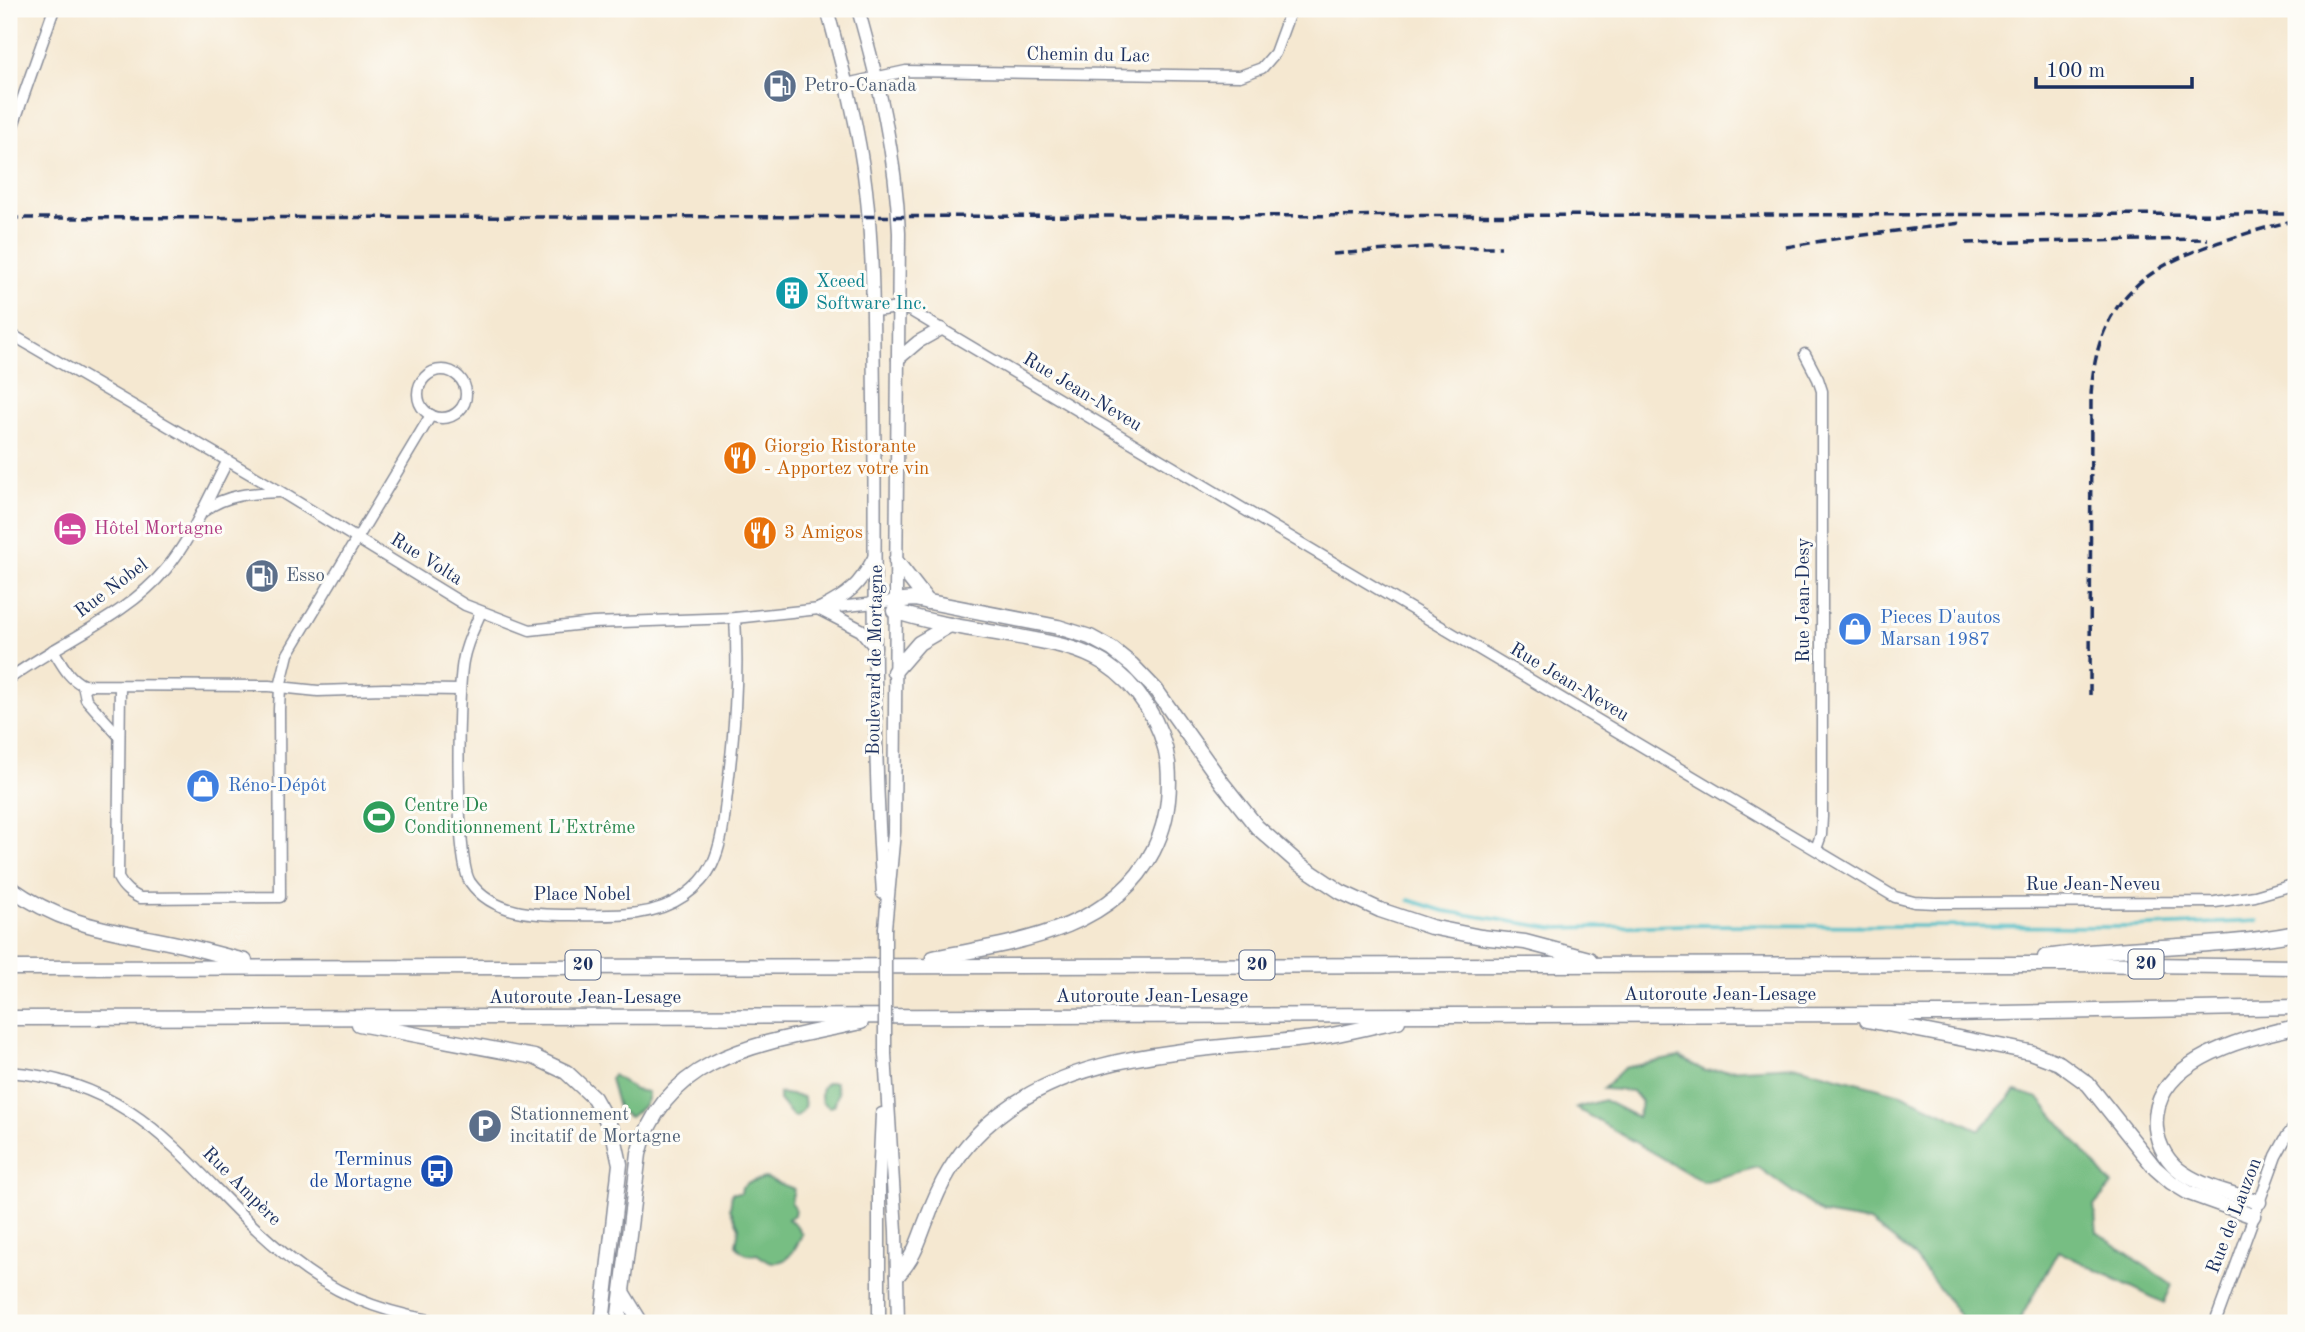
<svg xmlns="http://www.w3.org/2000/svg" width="2305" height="1332" viewBox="0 0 2305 1332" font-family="'Old Standard TT',serif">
<rect width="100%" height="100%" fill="#fdfcf7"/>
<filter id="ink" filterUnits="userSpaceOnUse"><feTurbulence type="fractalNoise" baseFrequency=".0143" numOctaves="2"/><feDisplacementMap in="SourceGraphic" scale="14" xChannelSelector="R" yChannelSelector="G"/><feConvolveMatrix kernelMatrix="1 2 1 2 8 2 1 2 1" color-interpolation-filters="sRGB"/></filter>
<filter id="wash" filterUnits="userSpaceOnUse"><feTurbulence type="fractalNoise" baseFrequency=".00686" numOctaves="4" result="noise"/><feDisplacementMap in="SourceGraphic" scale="28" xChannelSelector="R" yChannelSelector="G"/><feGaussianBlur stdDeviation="1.57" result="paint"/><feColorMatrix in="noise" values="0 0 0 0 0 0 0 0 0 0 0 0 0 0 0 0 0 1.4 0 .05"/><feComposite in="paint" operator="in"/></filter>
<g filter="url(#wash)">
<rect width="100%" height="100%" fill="#f5e8d1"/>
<g fill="#77be83" stroke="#497670" stroke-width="2">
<path d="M1679 1057 1705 1071 1797 1066 1901 1094 1980 1130 2016 1091 2039 1098 2112 1185 2094 1206 2097 1232 2172 1285 2164 1303 2058 1251 2018 1323H1973L1962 1318 1913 1255 1870 1222 1823 1214 1758 1167 1703 1182 1576 1108 1604 1100 1637 1117 1642 1102 1633 1091 1603 1089 1624 1068Z"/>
<path d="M613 1075 635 1090 648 1092C648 1105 639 1110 630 1117L619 1111 610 1079Z"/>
<path d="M829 1082H835L838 1093 834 1106 829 1107 822 1102C820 1094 820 1085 829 1082Z"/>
<path d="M779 1093 803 1097C807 1106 803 1111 796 1117L792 1115 779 1100Z"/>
<path d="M765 1178 794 1189 791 1202 795 1208 794 1215 788 1219 796 1225 802 1234C793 1256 781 1273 757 1254 748 1256 741 1253 736 1245L739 1227 730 1209 732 1193H741L742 1187 749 1182Z"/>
</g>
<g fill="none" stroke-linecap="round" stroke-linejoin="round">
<path stroke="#50bec7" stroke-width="3.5" d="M1409 900 1444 911 1553 928 1688 925 2131 927 2258 921"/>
</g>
</g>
<g filter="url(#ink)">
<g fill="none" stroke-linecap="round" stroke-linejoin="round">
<g stroke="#888c98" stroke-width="13">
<g id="minor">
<path d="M846 84 906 71 1240 76 1262 68 1275 53 1291 9"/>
<path d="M9 137 54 9"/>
<path d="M874 311 899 308 911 311 1895 897 1914 902 1936 903 2215 902 2255 896 2296 884"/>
<path d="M9 333 281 492 465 605 530 630 593 623 735 618 894 601"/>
<path d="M1805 354 1818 379 1822 391V817L1821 835 1816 849"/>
<circle cx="442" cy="394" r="24"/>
<path d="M204 511C225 494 253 493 279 492"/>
<path d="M481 612C474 628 466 643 463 661 457 693 455 859 470 882 493 915 536 915 571 915 609 915 651 919 684 896 695 888 706 877 712 865 723 842 724 817 727 793 734 735 739 677 735 618"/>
<path d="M53 650C62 664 68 678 83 685L269 686 318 691 384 689 460 690"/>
<path d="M9 679C60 641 125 618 166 569 192 538 208 498 227 462"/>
<path d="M83 685 86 699 119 736"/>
<path d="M120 686 118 878C124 889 130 893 140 898L280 897 279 709 280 687 288 654 431 415"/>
<path d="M9 1072C161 1084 198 1194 307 1271 349 1301 400 1317 451 1323"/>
<path d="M2215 1323 2276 1156 2287 1136 2296 1125"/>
</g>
</g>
<g stroke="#888c98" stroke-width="15">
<g id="major">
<path d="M827 9C843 68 859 128 866 190 874 260 873 330 874 401 876 565 871 729 883 893"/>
<path d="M858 9C879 83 896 155 899 233L894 832 885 928"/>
<path d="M898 359 918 342 941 329"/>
<path d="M820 609C848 595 859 586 874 558"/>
<path d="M820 609 861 630 875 647"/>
<path d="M885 1054 896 1231 898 1323"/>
<path d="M879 1323V1180L882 1114"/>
</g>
</g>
<g stroke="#888c98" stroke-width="17">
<g id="highway">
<path d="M896 561 928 602"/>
<path d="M894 601 914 599 1058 627 1090 637 1112 649 1132 665 1156 690 1223 784 1257 827 1299 864 1341 892 1380 910 1431 927 1481 937 1525 942 1589 959"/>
<path d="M894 611C933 624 974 629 1014 636 1045 642 1077 646 1104 663 1138 685 1163 724 1168 763 1171 794 1167 824 1153 851 1112 932 1011 943 933 958"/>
<path d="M894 672 919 643 950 625"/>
<path d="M9 887C68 929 114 930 182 945 203 950 224 956 245 961"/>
<path d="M2045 957C2128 945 2213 949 2296 933"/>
<path d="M9 968 2073 964 2296 967"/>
<path d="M9 1018 1950 1014 2296 1007"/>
<path d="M1867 1020 2030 1052 2059 1063 2088 1084 2155 1168 2171 1182 2189 1193 2253 1216"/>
<path d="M359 1024 534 1057 566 1072 594 1098 613 1132 620 1164 602 1323"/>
<path d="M2259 1202C2234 1194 2205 1188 2183 1173 2168 1163 2158 1146 2156 1128 2150 1061 2245 1037 2296 1027"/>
<path d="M898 1275C917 1253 918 1240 929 1214 939 1186 954 1159 975 1137 1058 1048 1193 1052 1304 1039 1336 1036 1367 1027 1398 1021"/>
<path d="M622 1292 641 1323"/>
<path d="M618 1323 639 1154C665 1051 772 1042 861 1022"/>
</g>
</g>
<use href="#minor" stroke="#fff" stroke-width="10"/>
<use href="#major" stroke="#fff" stroke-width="12"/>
<use href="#highway" stroke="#fff" stroke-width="14"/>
<g stroke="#1b2f5e" stroke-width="3.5" stroke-dasharray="10 5" stroke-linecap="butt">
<path d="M9 218 2296 214"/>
<path d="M1966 243 2208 239"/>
<path d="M1786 247 1840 238 1961 223"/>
<path d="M1333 254 1429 247H1501"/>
<path d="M2090 695 2091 396C2096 303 2141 267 2226 240 2248 233 2270 226 2293 221"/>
</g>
<g stroke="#888c98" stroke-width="15" stroke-linecap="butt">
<path id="major-bridge" d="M885 1054V928"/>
</g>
<use href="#major-bridge" stroke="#fff" stroke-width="12"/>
</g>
</g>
<defs>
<g id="fuel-disc" transform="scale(1.75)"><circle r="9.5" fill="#5c6f8a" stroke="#fdfcf7"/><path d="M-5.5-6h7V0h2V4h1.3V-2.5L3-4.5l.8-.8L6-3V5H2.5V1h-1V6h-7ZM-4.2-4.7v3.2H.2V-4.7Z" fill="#fff"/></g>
<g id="building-disc" transform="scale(1.75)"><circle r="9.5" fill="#0f9aa8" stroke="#fdfcf7"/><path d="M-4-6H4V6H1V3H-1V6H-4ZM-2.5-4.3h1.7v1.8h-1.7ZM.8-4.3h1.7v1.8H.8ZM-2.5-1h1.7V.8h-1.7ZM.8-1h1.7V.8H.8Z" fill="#fff"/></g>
<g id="restaurant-disc" transform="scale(1.75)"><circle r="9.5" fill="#e8710a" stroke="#fdfcf7"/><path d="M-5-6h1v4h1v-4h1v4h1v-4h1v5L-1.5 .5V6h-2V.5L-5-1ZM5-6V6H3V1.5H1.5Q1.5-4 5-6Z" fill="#fff"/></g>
<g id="hotel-disc" transform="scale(1.75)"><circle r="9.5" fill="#d1479c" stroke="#fdfcf7"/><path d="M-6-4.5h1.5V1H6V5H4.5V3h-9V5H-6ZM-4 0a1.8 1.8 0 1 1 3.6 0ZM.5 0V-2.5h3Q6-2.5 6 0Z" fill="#fff"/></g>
<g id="shop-disc" transform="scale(1.75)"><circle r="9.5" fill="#3f7fe0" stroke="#fdfcf7"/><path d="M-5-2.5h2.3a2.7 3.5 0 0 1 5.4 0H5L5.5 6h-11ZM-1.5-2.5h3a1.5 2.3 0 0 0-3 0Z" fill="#fff"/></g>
<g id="stadium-disc" transform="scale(1.75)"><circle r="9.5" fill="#2e9e5b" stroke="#fdfcf7"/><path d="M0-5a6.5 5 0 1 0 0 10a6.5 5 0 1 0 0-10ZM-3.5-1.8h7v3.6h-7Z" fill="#fff"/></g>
<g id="parking-disc" transform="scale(1.75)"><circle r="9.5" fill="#5c6f8a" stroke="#fdfcf7"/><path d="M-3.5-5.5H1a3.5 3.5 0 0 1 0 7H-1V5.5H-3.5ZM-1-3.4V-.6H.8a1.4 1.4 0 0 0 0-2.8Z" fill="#fff"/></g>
<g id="bus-disc" transform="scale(1.75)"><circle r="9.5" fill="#1a4fb4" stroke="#fdfcf7"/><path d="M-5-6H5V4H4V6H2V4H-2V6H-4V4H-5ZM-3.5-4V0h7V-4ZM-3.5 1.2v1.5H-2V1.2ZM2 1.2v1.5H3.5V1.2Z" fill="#fff"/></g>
</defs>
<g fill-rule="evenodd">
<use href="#fuel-disc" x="780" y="86"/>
<use href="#building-disc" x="792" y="293"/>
<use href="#restaurant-disc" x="740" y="458"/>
<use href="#hotel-disc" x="70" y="529"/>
<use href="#restaurant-disc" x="760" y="533"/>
<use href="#fuel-disc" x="262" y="576"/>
<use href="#shop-disc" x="1855" y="629"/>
<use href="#shop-disc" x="203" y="786"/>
<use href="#stadium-disc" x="379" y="817"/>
<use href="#parking-disc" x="485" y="1126"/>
<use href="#bus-disc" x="437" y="1171"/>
</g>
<g text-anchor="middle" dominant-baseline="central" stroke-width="6" stroke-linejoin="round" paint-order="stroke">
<g fill="#fdfcf7" stroke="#5f6c8c" stroke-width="2">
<rect x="2128.5" y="949.5" width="35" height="29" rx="5"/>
<rect x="565.5" y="950.5" width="35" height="29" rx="5"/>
<rect x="1239.5" y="950.5" width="35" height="29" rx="5"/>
</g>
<g font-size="18" font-weight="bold" fill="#1b2f5e">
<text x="2146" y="964">20</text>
<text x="583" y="965">20</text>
<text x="1257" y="965">20</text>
</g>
<g font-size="19" fill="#1b2f5e" stroke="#fdfcf7">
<text transform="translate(1088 56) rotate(1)">Chemin du Lac</text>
<text transform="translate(1082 393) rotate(31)">Rue Jean-Neveu</text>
<text transform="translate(426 560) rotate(32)">Rue Volta</text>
<text transform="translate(112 589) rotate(-37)">Rue Nobel</text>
<text transform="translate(1804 600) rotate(-90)">Rue Jean-Desy</text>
<text transform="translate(876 660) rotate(-89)">Boulevard de Mortagne</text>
<text transform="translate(1569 683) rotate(31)">Rue Jean-Neveu</text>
<text x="2093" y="885">Rue Jean-Neveu</text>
<text x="582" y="895">Place Nobel</text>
<text x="1720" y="995">Autoroute Jean-Lesage</text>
<text x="1152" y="997">Autoroute Jean-Lesage</text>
<text x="585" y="998">Autoroute Jean-Lesage</text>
<text transform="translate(241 1187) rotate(45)">Rue Ampère</text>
<text transform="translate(2235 1216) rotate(-69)">Rue de Lauzon</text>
</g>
<g font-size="19" fill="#4e5e75" stroke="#fdfcf7" text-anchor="start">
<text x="804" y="86">Petro-Canada</text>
<text x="286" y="576">Esso</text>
<text x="510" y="1115">Stationnement<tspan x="510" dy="22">incitatif de Mortagne</tspan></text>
</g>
<g font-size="19" fill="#0d838f" stroke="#fdfcf7" text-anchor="start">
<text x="816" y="282">Xceed<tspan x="816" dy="22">Software Inc.</tspan></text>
</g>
<g font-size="19" fill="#c56008" stroke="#fdfcf7" text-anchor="start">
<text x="764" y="447">Giorgio Ristorante<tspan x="764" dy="22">- Apportez votre vin</tspan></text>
<text x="784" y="533">3 Amigos</text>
</g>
<g font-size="19" fill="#b23c85" stroke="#fdfcf7" text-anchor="start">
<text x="94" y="529">Hôtel Mortagne</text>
</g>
<g font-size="19" fill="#366cbe" stroke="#fdfcf7" text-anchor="start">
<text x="1880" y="618">Pieces D'autos<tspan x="1880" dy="22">Marsan 1987</tspan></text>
<text x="228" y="786">Réno-Dépôt</text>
</g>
<g font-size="19" fill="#27864d" stroke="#fdfcf7" text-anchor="start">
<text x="404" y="806">Centre De<tspan x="404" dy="22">Conditionnement L'Extrême</tspan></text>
</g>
<g font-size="19" fill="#164399" stroke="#fdfcf7" text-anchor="end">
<text x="412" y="1160">Terminus<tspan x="412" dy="22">de Mortagne</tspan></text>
</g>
</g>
<rect width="2305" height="1332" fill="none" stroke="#fdfcf7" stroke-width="35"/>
<path d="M2036 77v10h156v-10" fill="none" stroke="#1b2f5e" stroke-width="3.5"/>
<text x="2046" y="77" font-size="21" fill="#1b2f5e" stroke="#fdfcf7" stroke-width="5" paint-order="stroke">100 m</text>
</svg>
